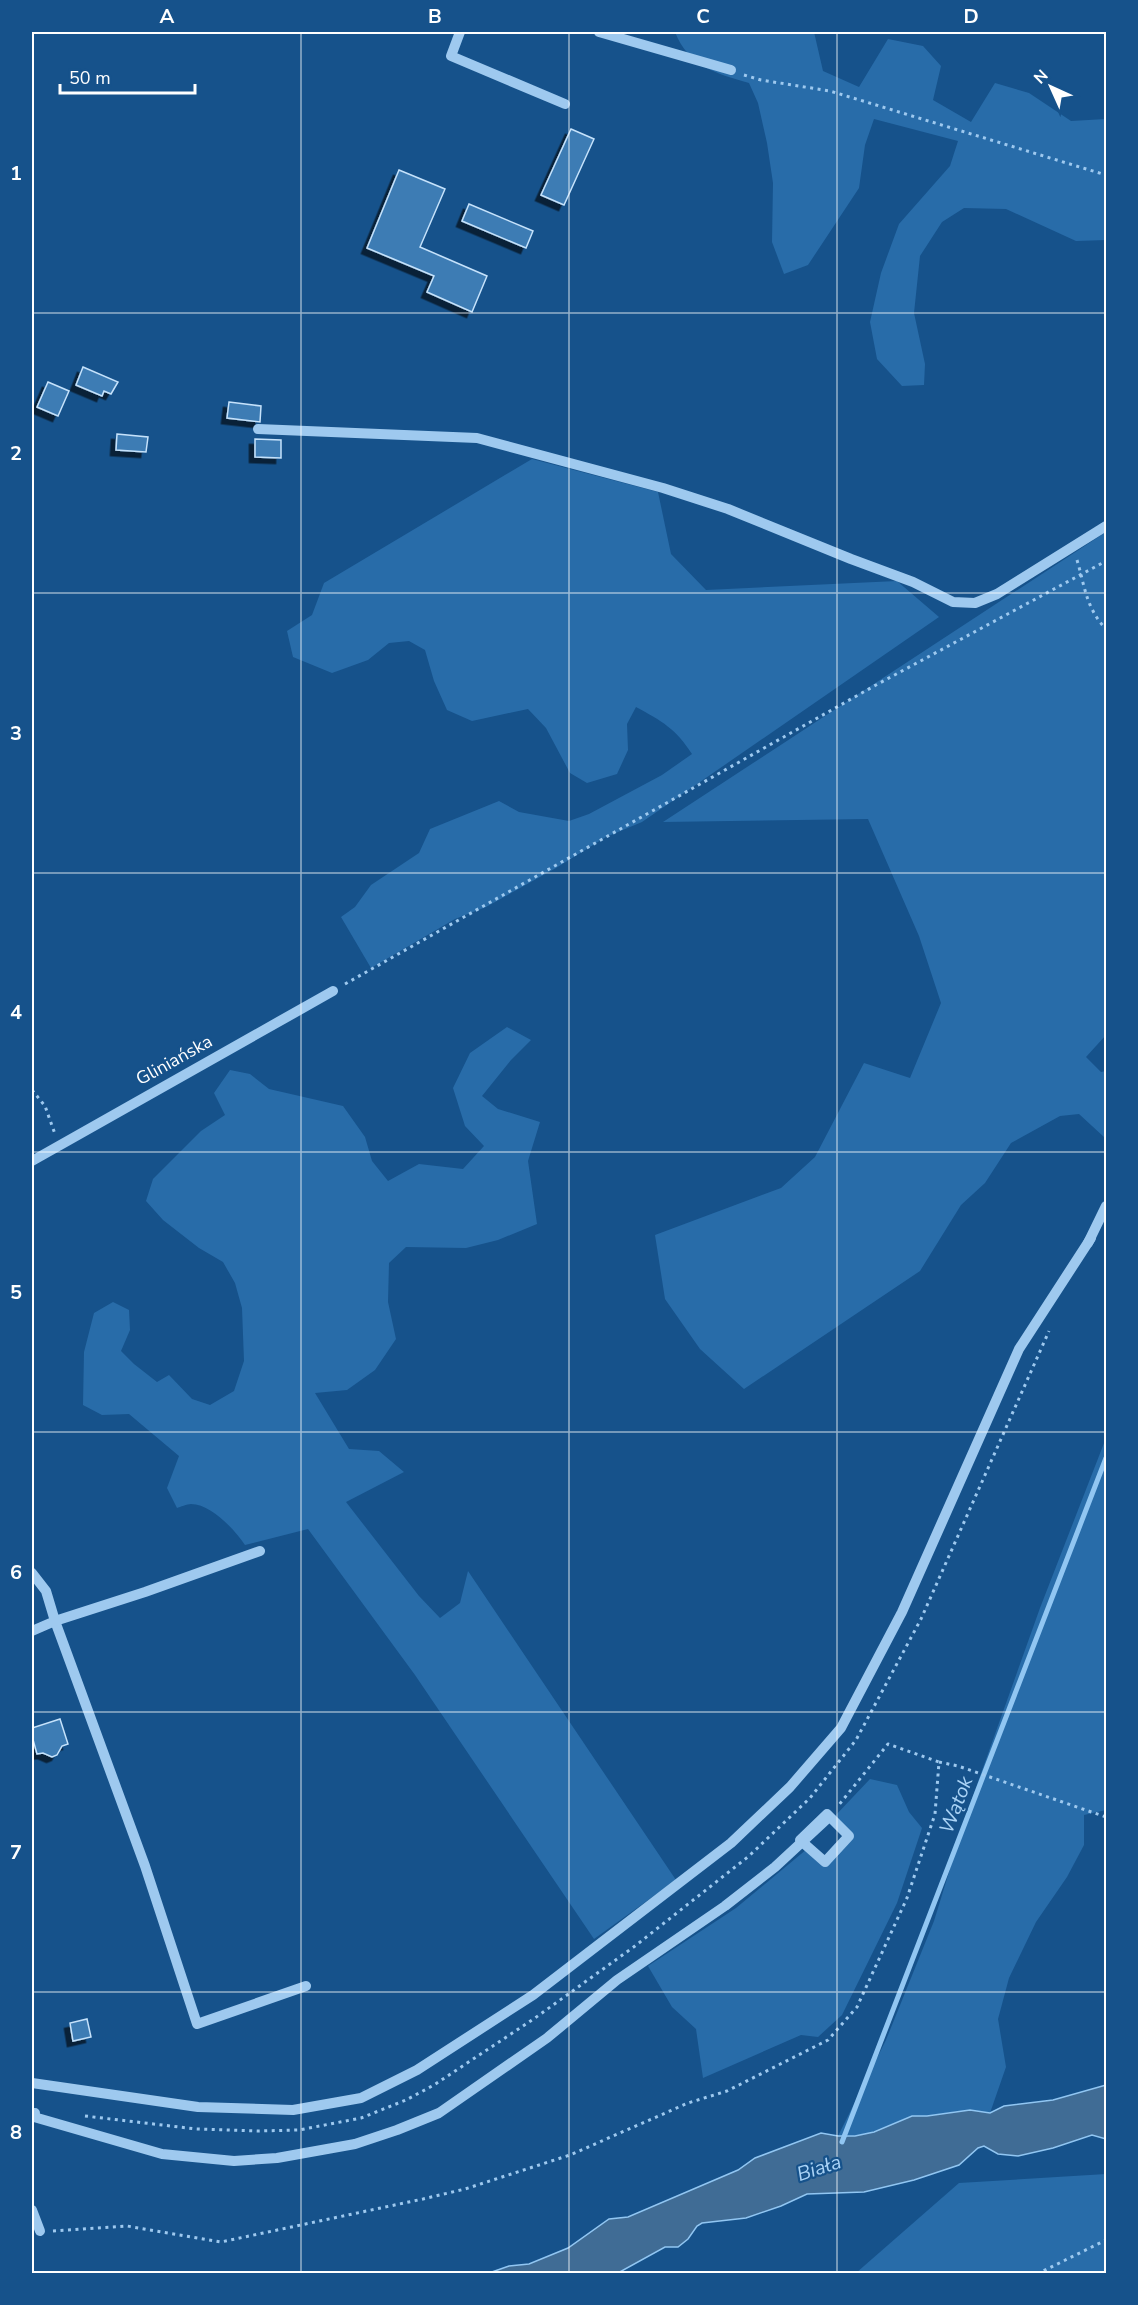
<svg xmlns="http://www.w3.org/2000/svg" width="1138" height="2305" viewBox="0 0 1138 2305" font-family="'Nunito Sans',sans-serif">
<defs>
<filter id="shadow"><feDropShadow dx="-5.5" dy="5.5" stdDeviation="0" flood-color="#0009"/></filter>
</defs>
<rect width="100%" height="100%" fill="#16528b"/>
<g fill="#286ca9">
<path d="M675 32H814L823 71 859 87 888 39 923 46 941 66 933 100 971 122 995 83 1029 93 1071 121 1106 119V240L1076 241 1006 209 964 208 942 222 920 256 914 313 925 364 924 385 902 386 877 359 870 322 881 273 899 224 950 166 958 141 874 119 865 145 859 188 808 265 784 274 772 242 773 183 767 143 758 103 749 83C717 74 688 66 675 32Z"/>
<path d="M532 459 658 492 671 554 706 590 897 581 939 617 642 822 606 837 556 868 486 907 455 919 371 968 341 917 355 907 371 885 419 853 430 829 499 801 519 812 569 821 589 814 662 775 692 754C676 729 662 721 636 707L627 724 628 750 617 774 587 783 570 773 546 728 528 709 472 721 447 710 434 681 425 650 409 641 389 643 368 660 332 673 293 657 287 631 312 615 324 583Z"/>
<path d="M1106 532V1035L1086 1057 1101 1072 1106 1071V1136L1104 1137 1079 1114 1060 1116 1011 1143 985 1183 961 1205 920 1271 744 1389 700 1349 665 1299 655 1235 781 1188 815 1157 864 1063 910 1078 941 1003 919 936 868 819 663 822Z"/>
<path d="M507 1027 531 1040 511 1060 482 1096 498 1109 540 1122 528 1161 537 1224 498 1240 466 1248 406 1247 389 1263 388 1302 396 1339 375 1370 347 1390 315 1393 349 1449 379 1451 404 1472 346 1502 419 1596 440 1618 460 1603 468 1571 676 1880 594 1939 415 1675 308 1529 245 1545C234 1529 211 1504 191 1504 187 1504 180 1507 177 1508L167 1488 179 1456 129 1414 102 1415 83 1405 84 1352 94 1313 113 1302 129 1310 130 1330 121 1351 134 1364 157 1382 169 1375 192 1399 210 1405 234 1391 244 1361 242 1308 235 1283 223 1262 199 1248 163 1220 146 1201 153 1179 201 1131 225 1115 214 1093 230 1070 250 1074 269 1089 343 1106 365 1137 372 1161 388 1181 419 1164 463 1169 484 1146 465 1126 453 1088 470 1053Z"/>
<path d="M1106 1438V1810L1084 1815V1845L1067 1877 1036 1922 1009 1978 998 2019 1006 2067 990 2113 958 2111 927 2116H912L864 2135 838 2136 886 2040 934 1921 969 1807 1040 1608Z"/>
<path d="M870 1779 897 1785 909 1812 922 1828 897 1903 842 2015 818 2037 801 2035 703 2078 696 2029 672 2007 648 1966 736 1908 807 1849 825 1865 853 1835 834 1817Z"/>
<path d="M1106 2174V2273H856L959 2183Z"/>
</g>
<path fill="#406c95" stroke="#91c6f2" stroke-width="1.5" d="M1106 2085V2139L1092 2135 1053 2148 1018 2156 998 2154 984 2146 978 2148 959 2165 914 2180 864 2192 807 2194 781 2206 746 2218 702 2223 697 2226 688 2239 678 2247H665L618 2273H489L509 2266 529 2264 568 2248 609 2219 628 2217 738 2170 755 2158 821 2133 838 2136H855L874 2132 912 2116H927L970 2110 990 2113 1004 2106 1053 2100Z"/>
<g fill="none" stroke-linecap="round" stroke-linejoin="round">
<path stroke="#91c6f2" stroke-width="5" d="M842 2142 1106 1458"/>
</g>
<g fill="#3e7cb4" stroke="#c5e2fb" stroke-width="1.5" filter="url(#shadow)">
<path d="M571 129 594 139 564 205 541 195Z"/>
<path d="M399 170 445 189 420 247 487 276 472 312 427 292 434 276 367 248Z"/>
<path d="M469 204 533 231 526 248 462 221Z"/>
<path d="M83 367 118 382 111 394 104 391 102 396 76 385Z"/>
<path d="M48 382 69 391 58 416 37 407Z"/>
<path d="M229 402 261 406 260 422 227 418Z"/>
<path d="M117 434 148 437 146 452 116 450Z"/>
<path d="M255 439 281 440V458L255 457Z"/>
<path d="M60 1719 68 1744 62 1746 57 1755 52 1757 43 1753 37 1754 32 1736V1728Z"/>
<path d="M87 2019 91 2037 73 2041 70 2023Z"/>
</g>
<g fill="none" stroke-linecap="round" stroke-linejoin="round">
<g stroke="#9ec9ef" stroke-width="3" stroke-dasharray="3 4.5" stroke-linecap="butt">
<path d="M744 75 761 80 830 91 1106 175"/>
<path d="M1077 560C1085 587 1086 608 1106 629"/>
<path d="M345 984 876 685 1106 561"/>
<path d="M32 1090 45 1106 55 1134"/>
<path d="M939 1762 958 1766 1106 1817"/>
<path d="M85 2116 196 2129 258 2131 299 2130 361 2118 406 2100 434 2085 535 2018 635 1946 749 1856 810 1798 856 1740 921 1619 1049 1331"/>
<path d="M53 2231 127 2226 221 2242 423 2199 465 2189 570 2155 688 2103 727 2091 828 2040 857 2007 907 1898 935 1814 939 1762 888 1744 838 1806"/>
<path d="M1037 2274 1106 2240"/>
</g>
<g stroke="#9ec9ef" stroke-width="10">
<path d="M460 32 451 56 565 104"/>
<path d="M599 32 731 70"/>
<path d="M258 429 477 438 663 488 728 509 851 559 913 582 953 602 975 603 997 594 1106 526"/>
<path d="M32 1161 333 991"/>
<path d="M1088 1243 1106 1206"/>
<path d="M260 1551 145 1592 55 1621 145 1866 197 2024 306 1986"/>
<path d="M32 1573 46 1591 55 1621 32 1631"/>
<path d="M827 1814 849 1836 825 1862 800 1840Z"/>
<path d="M32 2083 198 2107 293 2110 361 2098 417 2070 533 1995 731 1843 790 1787 841 1728 902 1612 1019 1349 1091 1238"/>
<path d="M32 2113H35L34 2117 162 2154 234 2161 277 2158 355 2144 397 2130 439 2113 547 2038 617 1980 725 1906 775 1867 829 1817"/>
<path d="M32 2210 40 2231"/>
</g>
</g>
<path fill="none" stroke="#fff" stroke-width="1.5" stroke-opacity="0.55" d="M301 32V2274M569 32V2274M837 32V2274M32 313H1106M32 593H1106M32 873H1106M32 1152H1106M32 1432H1106M32 1712H1106M32 1992H1106"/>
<g text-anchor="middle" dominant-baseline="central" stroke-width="4.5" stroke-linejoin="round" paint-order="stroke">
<g font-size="18" fill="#fff" stroke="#16528b">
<text transform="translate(174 1060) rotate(-29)">Gliniańska</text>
</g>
<g font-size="20" font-style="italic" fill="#aad3f6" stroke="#16528b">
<text transform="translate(956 1805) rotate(-69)">Wątok</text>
<text transform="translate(819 2168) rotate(-18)">Biała</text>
</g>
</g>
<rect width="1138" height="2305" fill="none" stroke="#16528b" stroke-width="66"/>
<g transform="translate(1051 87) rotate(315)" stroke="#16528b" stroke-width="4.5" paint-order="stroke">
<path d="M0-4.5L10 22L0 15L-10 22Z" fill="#ffffff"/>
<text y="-9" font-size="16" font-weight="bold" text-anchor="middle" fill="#ffffff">N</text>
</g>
<path d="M60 84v9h135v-9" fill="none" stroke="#ffffff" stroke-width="3"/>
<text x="69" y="84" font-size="18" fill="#ffffff" stroke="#16528b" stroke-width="4.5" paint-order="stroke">50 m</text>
<rect x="33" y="33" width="1072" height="2239" fill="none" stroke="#fff" stroke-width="2"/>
<g font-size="20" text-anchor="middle" font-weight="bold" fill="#fff">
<text x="167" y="23">A</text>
<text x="435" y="23">B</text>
<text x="703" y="23">C</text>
<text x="971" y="23">D</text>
<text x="16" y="180">1</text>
<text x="16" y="460">2</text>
<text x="16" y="740">3</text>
<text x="16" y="1019">4</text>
<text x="16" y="1299">5</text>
<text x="16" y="1579">6</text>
<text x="16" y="1859">7</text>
<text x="16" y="2139">8</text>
</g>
</svg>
